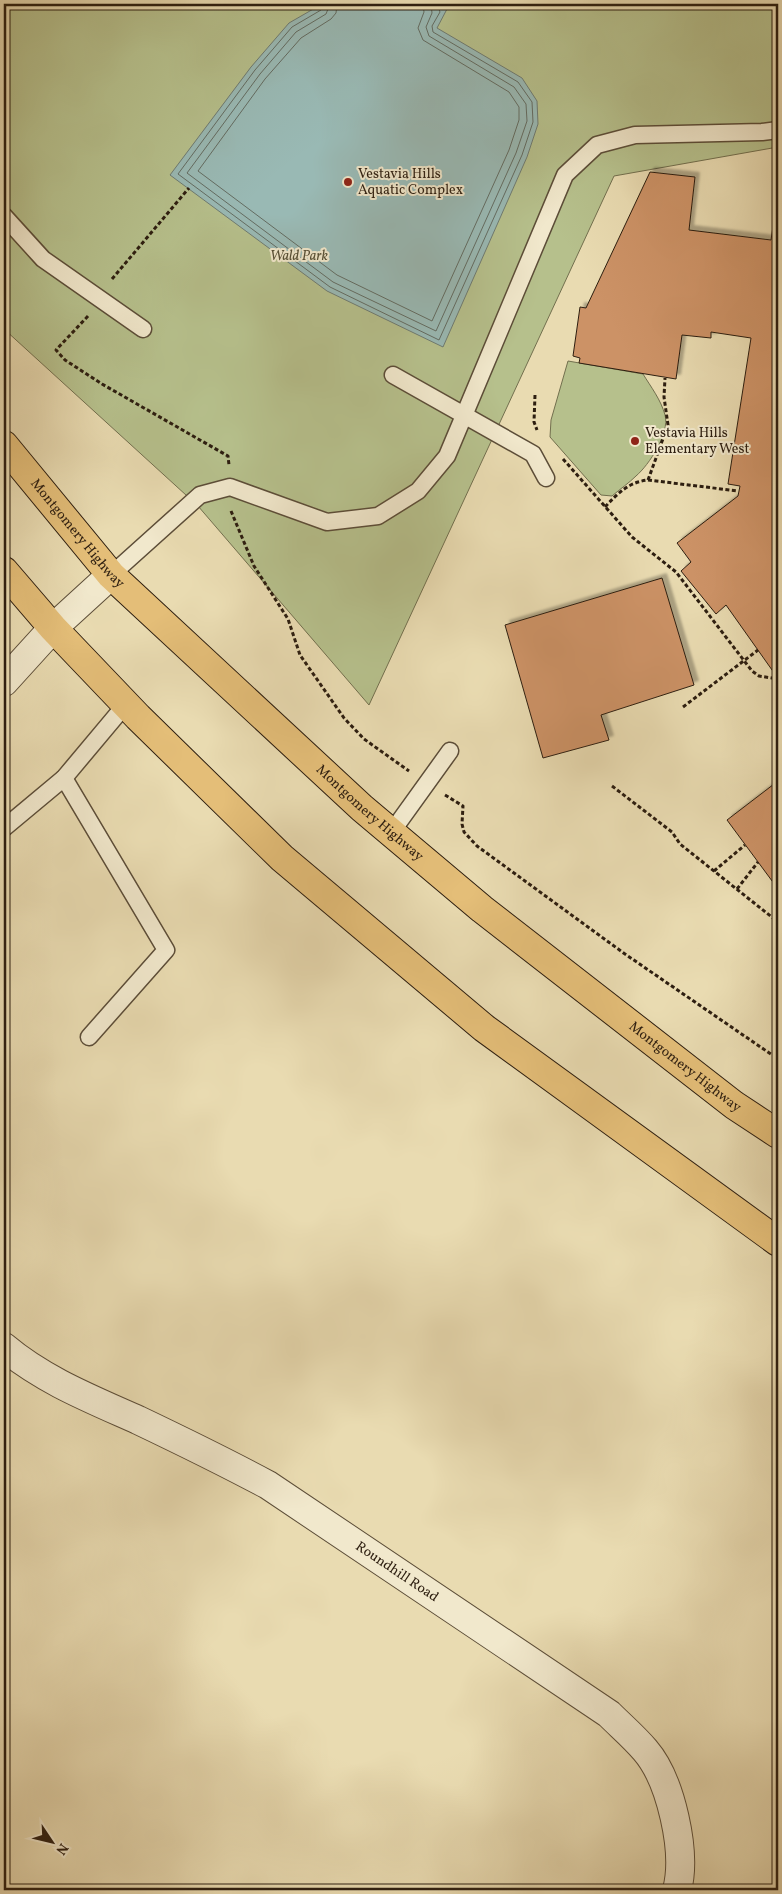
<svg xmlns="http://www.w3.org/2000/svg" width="782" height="1894" viewBox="0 0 782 1894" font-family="Vollkorn,serif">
<defs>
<filter id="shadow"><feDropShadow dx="4.5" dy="-4.5" stdDeviation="1" flood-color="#0004"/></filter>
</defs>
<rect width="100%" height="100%" fill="#e9dbb1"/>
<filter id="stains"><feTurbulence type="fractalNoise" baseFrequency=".004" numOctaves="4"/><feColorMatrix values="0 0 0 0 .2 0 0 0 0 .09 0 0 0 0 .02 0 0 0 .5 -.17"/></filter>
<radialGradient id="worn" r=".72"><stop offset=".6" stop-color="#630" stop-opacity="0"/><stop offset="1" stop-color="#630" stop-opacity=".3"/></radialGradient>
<g fill="#b6c08c" stroke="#726f4e">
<path d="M4 4H778V147L614 176 369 705 198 506 4 329Z"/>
<path d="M568 361 643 374C651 387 661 400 665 415 670 433 649 465 636 476 629 483 620 489 612 496L601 495 550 437 551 420Z"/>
</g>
<path fill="#99b9b4" stroke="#6e7b72" d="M322 4H439L447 9 437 28 522 78 537 101 538 124 527 157 443 347 327 291 170 175 251 67 289 23Z"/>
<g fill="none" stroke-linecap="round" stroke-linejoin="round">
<g stroke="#636c62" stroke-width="1">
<path d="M324 4 321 10 292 27 255 70 178 174 330 287 439 340 522 155 533 122 532 102 518 82 433 32 432 26 440 12 437 4"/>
<path d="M330 4 326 14 296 32 260 74 187 173 333 282 436 331 516 153 527 121 526 104 514 87 429 36 426 27 432 13 431 4"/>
<path d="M337 4 336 13 331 19 301 38 265 79 198 171 337 275 432 321 509 150 519 120V107L509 92 423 40 418 28 424 12 423 4"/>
</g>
</g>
<g fill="#cc9266" stroke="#2d1e10" filter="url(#shadow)">
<path d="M650 172 695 177 689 230 771 240 775 213H778L777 677 726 605 716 614 681 571 691 562 677 543 738 496 740 486 728 484 751 338 711 332V338L682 335 676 379 579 363 580 358 573 356 580 307 586 308Z"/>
<path d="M662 578 694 685 601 715 609 740 543 758 505 625Z"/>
<path d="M778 781V889L727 820Z"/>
</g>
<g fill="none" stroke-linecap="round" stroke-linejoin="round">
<g stroke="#5c4d38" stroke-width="19">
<g id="service">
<path d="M4 216 43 259 143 329"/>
<path d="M393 375 533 454 546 478"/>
<path d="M111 575 200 495 230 487 327 522 378 516 418 491 447 456 565 175 597 145 635 135 762 132 778 130"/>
<path d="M64 778 166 950 89 1037"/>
<path d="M4 828 64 778 126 704"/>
<path d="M391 833 450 751"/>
</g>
</g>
<g stroke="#5c4d38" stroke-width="30">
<g id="minor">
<path d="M4 682 53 628 111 575"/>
<path id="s1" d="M4 1347C43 1380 91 1399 138 1420 182 1441 225 1462 268 1485L609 1714C621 1726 634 1737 645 1750 671 1780 687 1852 677 1890"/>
</g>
</g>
<g stroke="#2d1e10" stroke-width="30">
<g id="primary">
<path id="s2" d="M4 445 111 575 362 808 482 909 734 1105 778 1134"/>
<path d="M4 571 53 628 138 717 282 858 484 1028 778 1242"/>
</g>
</g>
<g stroke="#2d1e10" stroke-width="3" stroke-dasharray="4 2.5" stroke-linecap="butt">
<path d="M112 279 189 188"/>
<path d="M88 316 56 350 65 360 102 384 228 456 229 465"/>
<path d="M535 395 534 422 537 430"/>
<path d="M563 459 632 537 676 572 752 671 759 676 778 679"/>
<path d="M648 480 668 425 664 397 665 378"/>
<path d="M605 507C618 493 629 482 648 480L738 491"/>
<path d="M231 511 254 566 288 619 300 655 344 718 364 739 409 771"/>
<path d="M683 707 758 650"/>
<path d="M612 786 672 832 680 844 778 922"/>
<path d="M445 795 463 806 462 824 464 832 477 846 625 954 778 1059"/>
<path d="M714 871 745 845"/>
<path d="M737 889 758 862"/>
</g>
<use href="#service" stroke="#f1e8cc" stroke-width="16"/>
<use href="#minor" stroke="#f1e8cc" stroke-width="28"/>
<use href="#primary" stroke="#e4be78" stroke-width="28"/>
</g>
<g fill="#8f2418" stroke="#f1e8cc" stroke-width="2">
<circle cx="348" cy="182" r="5"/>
<circle cx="635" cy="441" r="5"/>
</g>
<g text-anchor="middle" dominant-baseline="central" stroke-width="4" stroke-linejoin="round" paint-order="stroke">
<g font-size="14" fill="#2d1e10" stroke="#f1e8cc" text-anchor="start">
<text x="358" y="174">Vestavia Hills<tspan x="358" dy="16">Aquatic Complex</tspan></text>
<text x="645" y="433">Vestavia Hills<tspan x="645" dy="16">Elementary West</tspan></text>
</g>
<g font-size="14" font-style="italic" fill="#564f35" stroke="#f1e8cc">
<text x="299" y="256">Wald Park</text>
</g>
<g font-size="14" fill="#2d1e10" stroke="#f1e8cc">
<text stroke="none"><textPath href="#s2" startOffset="115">Montgomery Highway</textPath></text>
<text stroke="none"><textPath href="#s2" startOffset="520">Montgomery Highway</textPath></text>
<text stroke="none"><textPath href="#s2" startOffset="925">Montgomery Highway</textPath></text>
<text stroke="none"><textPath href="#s1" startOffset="454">Roundhill Road</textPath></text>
</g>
</g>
<rect width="782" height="1894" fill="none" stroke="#e9dbb1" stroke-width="20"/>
<rect x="5" y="5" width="772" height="1884" fill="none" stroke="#2d1e10" stroke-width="2.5"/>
<rect x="10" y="10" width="762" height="1874" fill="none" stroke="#2d1e10"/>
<g transform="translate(52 1842) rotate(125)" stroke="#f1e8cc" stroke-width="4" paint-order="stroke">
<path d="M0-4L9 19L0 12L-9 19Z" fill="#2d1e10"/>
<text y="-8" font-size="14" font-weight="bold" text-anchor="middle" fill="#2d1e10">N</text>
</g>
<rect width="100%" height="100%" filter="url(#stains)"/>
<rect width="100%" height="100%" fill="url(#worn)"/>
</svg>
